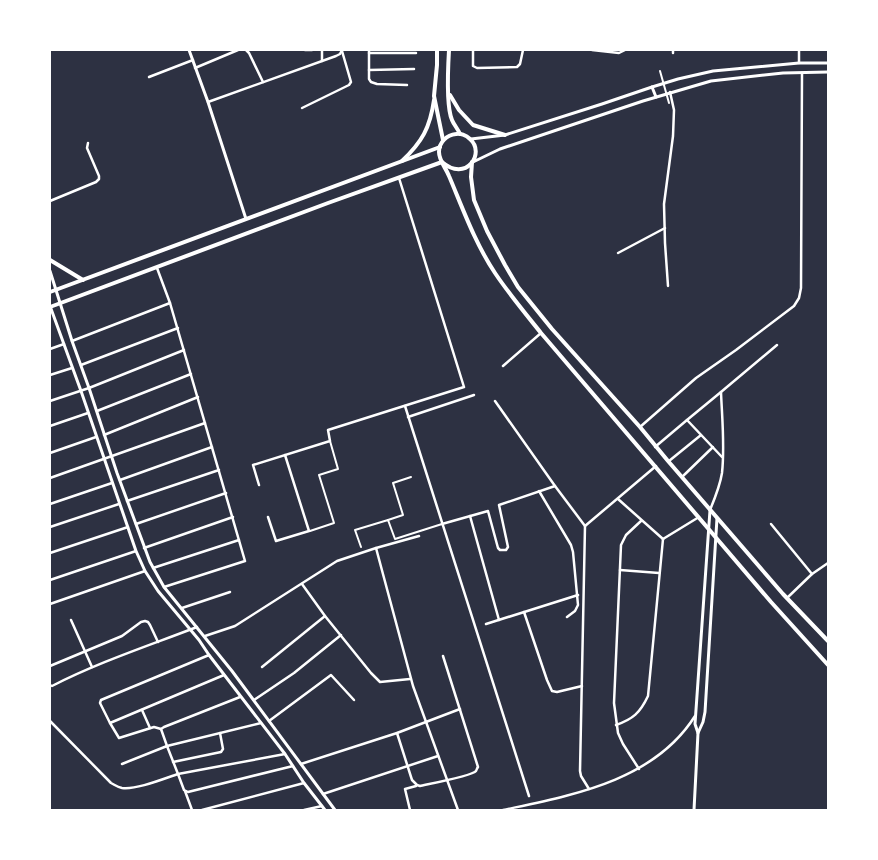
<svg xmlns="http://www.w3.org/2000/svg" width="878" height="860" viewBox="0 0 878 860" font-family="Karla,sans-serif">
<rect width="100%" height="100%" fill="#2d3142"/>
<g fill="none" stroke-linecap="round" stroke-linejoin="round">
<g stroke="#fff" stroke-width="2">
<path d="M660 71 669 103"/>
<path d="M388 520 403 515 393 483 411 477"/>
<path d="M310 531 334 523 319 475 338 469 330 441"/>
<path d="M361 547 355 530 388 520 395 539 442 524"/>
</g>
<g stroke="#fff" stroke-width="2.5">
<path d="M246 50 249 53 263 82"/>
<path d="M305 50H312"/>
<path d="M322 50V61"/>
<path d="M369 50V79L371 82 377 84 407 85"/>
<path d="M473 50V66L477 68 517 67 520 64 523 50"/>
<path d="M592 50 619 53 625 50"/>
<path d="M369 53H416"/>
<path d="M673 53V50"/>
<path d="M799 63V50"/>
<path d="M195 68 238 50"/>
<path d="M369 70 414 69"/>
<path d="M149 77 193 60"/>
<path d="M208 102 336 56 340 54 342 50"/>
<path d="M302 108 349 85 351 82 342 51"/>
<path d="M50 201 96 182 99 179V176L87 148 88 143"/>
<path d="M618 253 665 228"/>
<path d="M157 268 170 303 245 561 164 587"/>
<path d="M668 286 665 243 664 204 673 136 674 110 670 92"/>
<path d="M72 341 170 303"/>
<path d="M50 349 64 344"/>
<path d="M81 365 178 328"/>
<path d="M503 366 541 333"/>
<path d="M50 375 72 368"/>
<path d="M50 401 89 388 184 350"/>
<path d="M495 401 555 486 585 526 580 771 581 776 589 789"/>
<path d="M405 406 529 796"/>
<path d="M97 411 191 374"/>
<path d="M408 417 474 395"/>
<path d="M687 420 721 392"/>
<path d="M50 426 88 413"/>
<path d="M640 427 696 378 736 350 794 306 799 298 801 288 802 73"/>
<path d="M104 435 198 397"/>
<path d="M655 447 687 420 722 457"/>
<path d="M50 453 96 437"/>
<path d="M669 461 701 435"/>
<path d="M682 477 713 447"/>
<path d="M50 478 205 423"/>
<path d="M120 480 212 447"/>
<path d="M259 485 253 465 330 441 328 430 464 387 399 178"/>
<path d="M539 491 571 545 573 552 578 605 575 611 567 617"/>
<path d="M618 499 663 539"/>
<path d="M127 501 219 470"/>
<path d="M50 504 112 483"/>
<path d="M710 510C715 498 720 486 722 473 725 446 722 418 721 392L777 345"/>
<path d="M470 516 499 620"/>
<path d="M268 517 276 541 309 531 285 455"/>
<path d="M136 524 226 493"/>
<path d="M442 524 488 511 498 548 500 550H506L508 547 499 505 555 486"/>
<path d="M771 524 812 574"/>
<path d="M585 526 656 466"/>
<path d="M50 527 119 504"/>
<path d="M663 539 699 517"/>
<path d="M144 548 233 517"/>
<path d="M376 548 413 686 458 810"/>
<path d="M50 553 128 527"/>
<path d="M153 568 239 540"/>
<path d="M620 570 659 573"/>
<path d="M50 580 136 551"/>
<path d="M302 584 325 616 371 673 380 682 410 679"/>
<path d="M787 598 812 574 828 563"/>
<path d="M50 604 145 571"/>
<path d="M182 608 230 592"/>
<path d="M524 612 547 680 552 691 557 692 582 686"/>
<path d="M71 620 92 667"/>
<path d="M486 624 578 595"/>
<path d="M205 636 235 626 337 561 376 548 419 536"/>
<path d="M209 655 101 700 100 703 110 723 224 675"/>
<path d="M50 666 122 636 141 622 145 621 148 622 150 625 158 642"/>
<path d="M262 667 325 616"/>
<path d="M50 685 52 686C99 662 148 646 197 627"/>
<path d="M240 697 164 727 161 729 167 746 261 723"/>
<path d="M254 700 294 673 341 635"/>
<path d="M142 710 150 728"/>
<path d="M50 721 111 783C115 785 117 787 122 788 136 790 163 779 178 774L167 746 122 764"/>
<path d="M269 721 331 675 354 700"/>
<path d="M110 723 119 738 154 727 161 729"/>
<path d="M616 725C633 719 640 713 648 696L663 539"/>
<path d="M397 733 412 780 417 785 420 786C429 784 472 776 476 771 477 769 477 768 478 767L443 656"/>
<path d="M285 754 178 774 184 790 188 792 293 766"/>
<path d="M173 762 221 752 223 749 220 733"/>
<path d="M301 764 397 733 460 709"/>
<path d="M639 769 623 744 618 733 614 703 621 545 626 535 641 521"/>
<path d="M185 791 192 810"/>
<path d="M323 794 438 756"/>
<path d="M202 810 304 783"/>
<path d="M304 810 322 806"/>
<path d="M410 810 405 789 416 786"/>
<path d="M503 810C573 795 654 781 695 716"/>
</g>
<g stroke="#fff" stroke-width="3">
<path d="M189 50 208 102 246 219"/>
<path d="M652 87 656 97"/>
<path d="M471 139 505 135 602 104 652 87 678 79 713 71 799 63H828"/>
<path d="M473 162 500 149 643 101 711 81 783 73 828 72"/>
<path d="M50 271 72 341 89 388 117 473 150 562 164 587 232 671 335 810"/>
<path d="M50 306 81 391 136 551 145 571 158 591 199 640 209 655 285 754 304 783 325 810"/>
<path d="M698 733 703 722 705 712 717 518"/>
<path d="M694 810 698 733 695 724 710 510"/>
</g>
<g stroke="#fff" stroke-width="4">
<path d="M437 50V65L434 96 443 140"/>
<path d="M449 50C448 67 446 106 452 120 454 125 458 129 460 134"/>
<path d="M450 95 459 110 473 125 505 135"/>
<path d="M402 161C422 142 430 128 434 100"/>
<path d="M442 162C466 183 486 153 470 139 466 135 460 133 456 134 447 135 439 142 439 152 439 161 446 168 449 176 463 209 475 243 495 273 509 294 525 313 541 333L771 602 828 665"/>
<path d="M472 162 471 177 474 200 487 231 505 265 518 287 552 329 640 427 668 461 783 594 828 641"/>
<path d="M50 260 83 280"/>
<path d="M50 292 440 147"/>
<path d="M50 307 328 203 442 162"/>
</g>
</g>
<rect width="878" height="860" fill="none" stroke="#ffffff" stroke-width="102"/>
</svg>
